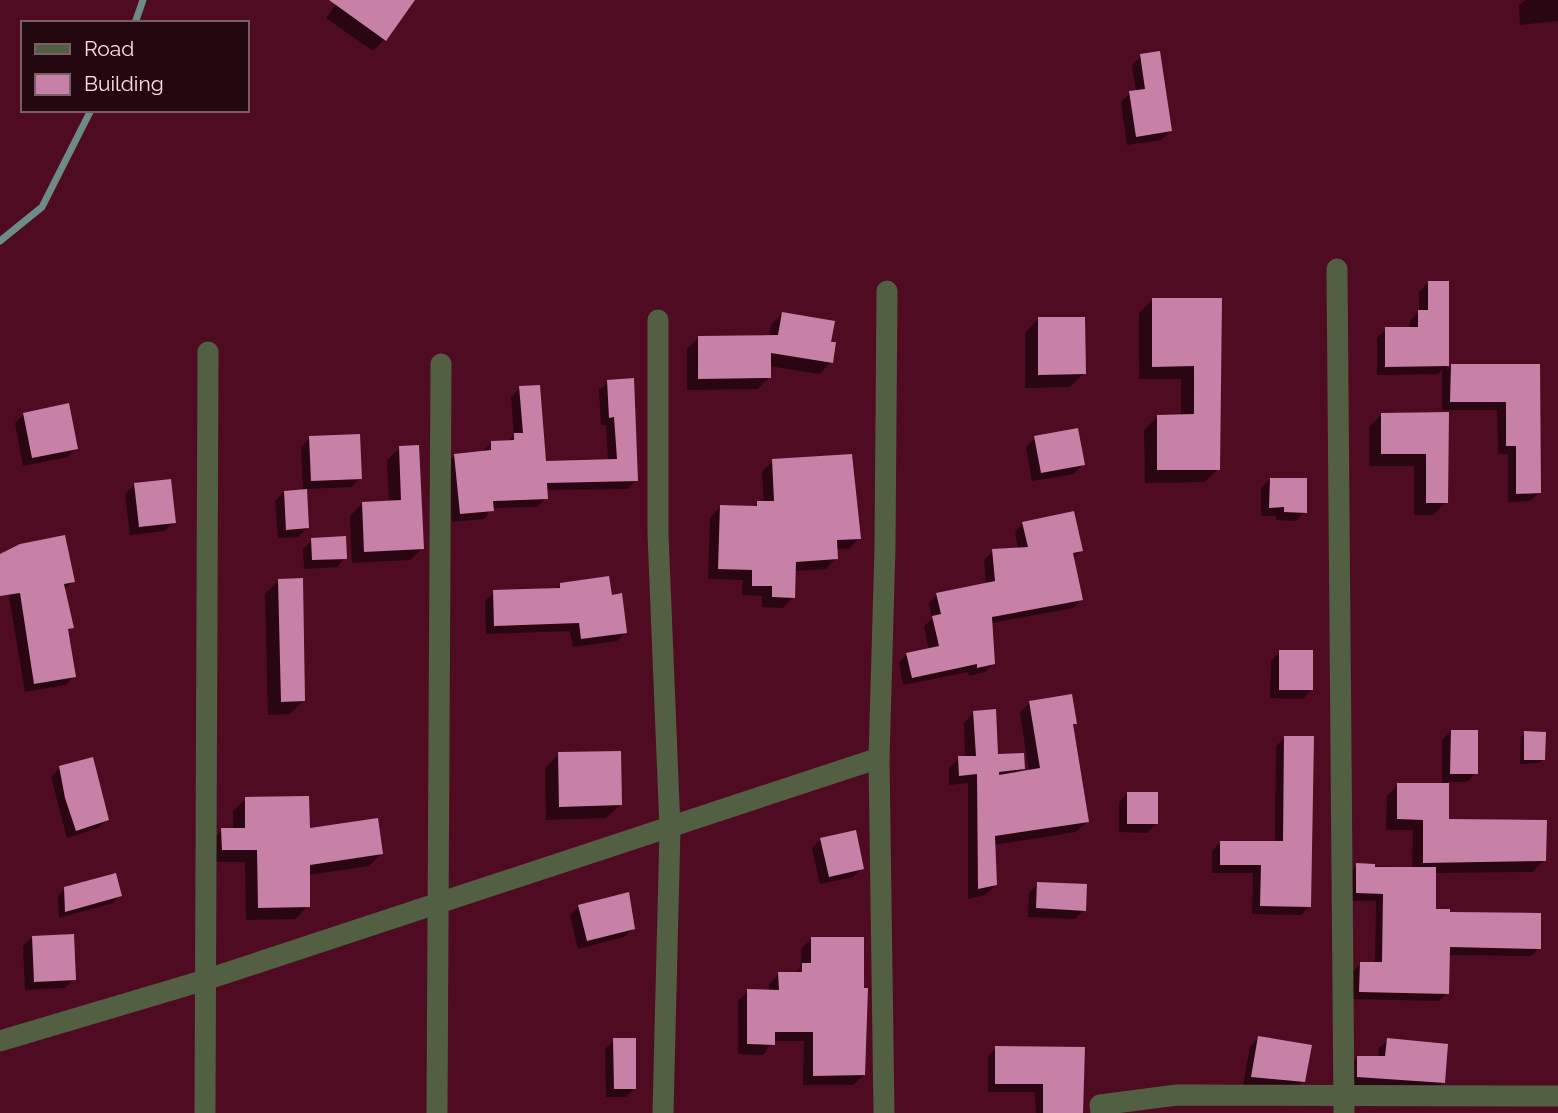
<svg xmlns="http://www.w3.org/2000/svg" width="1558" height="1113" viewBox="0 0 1558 1113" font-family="Raleway,sans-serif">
<rect width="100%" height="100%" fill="#4f0b22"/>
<g fill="#0007">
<path d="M339 0H407L385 39 373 51 326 18Z"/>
<path d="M1525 0H1558V21L1520 25 1519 6Z"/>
<path d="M1141 56 1170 131 1161 140 1127 145 1121 102 1130 93 1136 92 1132 65Z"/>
<path d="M1428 283H1447V370L1451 366H1538L1539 493 1530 501 1508 502V454H1498L1497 410H1442V370L1438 374 1377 375V338L1386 329H1409L1410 321 1419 311V292Z"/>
<path d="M1220 299 1218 469 1205 482 1145 483 1144 430 1158 416H1181V379H1139V313L1152 300Z"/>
<path d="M782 314 829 343 831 362 819 374 769 366V377L758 389 687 390V349L699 337H769L771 325Z"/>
<path d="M1038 319 1084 373 1070 387 1025 388V333Z"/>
<path d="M608 382 636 481 627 489 546 490V498L537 507 492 508 484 519 452 522 446 464 454 456 482 452 491 443 507 442 514 435 511 397 520 388 545 463 608 461 606 425H601L599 390Z"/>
<path d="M24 414 76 448 68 457 23 466 15 423Z"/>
<path d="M1382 414H1447L1446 502 1433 515H1414V466H1369V427Z"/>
<path d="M310 438 360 478 351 487 305 489 307 528 298 537 278 538 275 501 284 492 303 491 301 447Z"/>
<path d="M1035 438 1083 465 1074 474 1032 481 1026 447Z"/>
<path d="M400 448 423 548 410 560 352 563 350 516 362 504 389 502 387 460Z"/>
<path d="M773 461 859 538 849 549H836V558L826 569 794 571 793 597 783 608 762 607V596L742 595 743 580 708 579 710 518 720 507 753 508 758 503H764L762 472Z"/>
<path d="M1270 479 1305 512 1296 521 1276 520V516H1261V488Z"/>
<path d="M134 485 174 522 165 531 130 535 125 494Z"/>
<path d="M1023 523 1081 551 1072 559 1081 599 1073 608 991 623 994 663 985 672 969 676 968 672 903 685 899 663 907 654 929 650 924 626 932 619 929 603 937 594 986 584 984 560 993 551 1018 549 1015 532Z"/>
<path d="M312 540 345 558 337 567 304 569 303 549Z"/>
<path d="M3 560 73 581 64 590 72 627 66 632 74 676 65 685 25 692Z"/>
<path d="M278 581 304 700 290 714 268 715 265 594Z"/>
<path d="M560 585 610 597 626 632 617 641 573 647 570 631 486 634 485 601 494 592 555 590Z"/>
<path d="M1280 652 1311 690 1303 699 1270 698 1271 661Z"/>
<path d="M1030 702 1075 723 1072 726 1087 822 1076 832 994 845 996 885 985 895 968 899V783L949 785V768L959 758H965L964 723 974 712 996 756 1023 769 1018 774 1029 772 1020 713Z"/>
<path d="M1451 731 1476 773 1467 782H1448L1447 821 1544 860 1533 872 1434 873V910L1539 948 1531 956 1448 955 1447 993 1439 1001 1352 999V972L1360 964H1375L1376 901H1349V873L1357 865 1412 868 1413 830H1386L1387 796 1398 785H1442V740Z"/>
<path d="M1525 733 1544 759 1539 763 1520 764 1521 737Z"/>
<path d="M1285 738 1310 906 1301 915 1252 914 1253 873H1212V851L1221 842 1275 843 1276 746Z"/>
<path d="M559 754 620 805 606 818 546 820 545 768Z"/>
<path d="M60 768 107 819 98 828 67 838 51 777Z"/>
<path d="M1128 793 1156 824 1147 833 1119 832V802Z"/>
<path d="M246 799 308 830 381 854 369 866 308 875V906L295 919 246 920 245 862H210V843L222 830H233V811Z"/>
<path d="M821 839 862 868 853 877 820 884 812 848Z"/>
<path d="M1038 884 1084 910 1075 919 1028 917 1029 893Z"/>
<path d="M65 889 120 896 113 903 59 918 58 896Z"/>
<path d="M579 906 633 929 624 937 578 949 570 915Z"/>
<path d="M32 937 74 979 65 988 25 990 23 946Z"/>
<path d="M811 939 864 1075 853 1085H803L804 1041H773L763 1055 738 1054V1001L748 991H769V984L779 974H794L801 966V949Z"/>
<path d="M1258 1038 1303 1081 1294 1090 1243 1085 1250 1047Z"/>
<path d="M614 1040 635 1088 626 1097H606L605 1049Z"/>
<path d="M1388 1040 1443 1082 1435 1090 1349 1085V1066L1357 1058H1378L1379 1048Z"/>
<path d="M996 1048 1083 1049V1113H1036L1035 1092H988V1057Z"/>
</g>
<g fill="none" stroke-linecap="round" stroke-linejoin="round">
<g stroke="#6c8b89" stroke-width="7">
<path d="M135 23 143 0"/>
<path d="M0 241 42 207 91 110"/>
</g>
</g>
<g fill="#c780a6">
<path d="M329 0H415L386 41Z"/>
<path d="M1160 51 1172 131 1136 137 1129 91 1145 89 1140 54Z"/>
<path d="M1428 281H1449V366L1385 367V327H1418V310H1428Z"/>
<path d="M1152 298H1222L1220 470H1157V415L1194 414V366L1152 367Z"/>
<path d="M782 312 835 321 831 342H836L833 363 771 353V378L698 379V336L778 335Z"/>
<path d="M1038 317H1085L1086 374 1038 375Z"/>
<path d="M1451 364H1540L1541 493 1516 494V446H1506V402H1450Z"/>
<path d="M634 378 638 481 547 483 548 499 493 501 494 511 460 514 454 454 491 450V441L514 440V433H523L519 386 540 385 546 461 617 459 614 417 609 418 607 380Z"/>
<path d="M69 403 78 449 32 458 23 413Z"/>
<path d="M1449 412 1448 503H1426V454H1381V413Z"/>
<path d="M1078 428 1085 465 1041 473 1034 436Z"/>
<path d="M360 434 362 479 311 481 309 436Z"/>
<path d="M419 445 424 549 364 552 362 502 401 500 399 446Z"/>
<path d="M852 454 861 539 837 540 838 559 796 562 795 598 772 597V586H752V570L718 569 720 505 757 506V501H774L772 459Z"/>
<path d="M1270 478H1307V513L1284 512V507L1269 508Z"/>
<path d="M171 479 176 523 139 527 134 483Z"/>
<path d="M307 489 309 528 286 530 284 491Z"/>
<path d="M1074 511 1083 551 1073 553 1083 600 992 617 995 664 977 668V664L912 678 906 653 939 646 932 616 941 614 936 593 995 581 992 549 1028 547 1022 522Z"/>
<path d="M65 535 75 582 64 584 74 628 68 629 76 677 34 684 20 593 0 596V554L20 544Z"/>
<path d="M346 536 347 559 312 560 311 538Z"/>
<path d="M609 576 612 595 622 593 627 633 581 639 579 623 494 626 493 590 560 588V583Z"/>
<path d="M303 578 305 701 281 702 278 579Z"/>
<rect x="1279" y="650" width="34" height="40"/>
<path d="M1072 694 1077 724H1073L1089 822 995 836 997 885 978 889 977 774 959 776 958 756H976L973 711 996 709 998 754 1024 753 1025 769 999 772V775L1040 768 1029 701Z"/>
<path d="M1451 730H1478V774H1450Z"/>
<path d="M1524 731 1546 732 1545 760H1524Z"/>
<path d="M1284 736H1314L1311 907 1260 906 1261 865H1220V841H1283Z"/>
<path d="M621 751 622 805 559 807 558 752Z"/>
<path d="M93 757 109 820 76 831 65 798 59 766Z"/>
<path d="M1397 783H1449V819L1547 820 1546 861 1423 863V820L1397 819Z"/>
<rect x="1127" y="792" width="31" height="32"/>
<path d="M309 796 310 828 378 818 383 854 310 865V907L258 908 257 850H222L221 828H245V797Z"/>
<path d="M856 830 864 869 829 877 820 838Z"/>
<path d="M1356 863 1375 864V867H1436V909H1450V912L1541 913V949L1450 947 1449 994 1359 992 1360 962H1382L1383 894 1356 893Z"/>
<path d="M116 873 122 896 65 912 64 887Z"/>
<path d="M1037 882 1087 884 1086 911 1036 908Z"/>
<path d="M629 892 635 929 587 941 578 905Z"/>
<path d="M74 934 76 980 34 982 32 936Z"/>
<path d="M811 937H864V988H868L865 1075 813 1076V1032H775V1045L747 1044V989L779 990 778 972H802V963H811Z"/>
<path d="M1258 1036 1312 1045 1305 1082 1251 1077Z"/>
<path d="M613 1038H636V1089H614Z"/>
<path d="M1387 1038 1448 1044 1445 1083 1357 1077V1056H1385Z"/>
<path d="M995 1046 1085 1047 1083 1113H1043V1084H995Z"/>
</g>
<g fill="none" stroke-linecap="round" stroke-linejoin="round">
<g stroke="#535f43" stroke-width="21">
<path d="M1337 269 1344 1113"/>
<path d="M658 320V534L670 829 663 1113"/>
<path d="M0 1041 205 980 879 758"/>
<path d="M205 1113 208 352"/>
<path d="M437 1113 441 364"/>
<path d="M884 1113 879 758 885 547 887 291"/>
<path d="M1101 1113 1100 1105 1177 1095 1558 1096"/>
</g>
</g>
<rect x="21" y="21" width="228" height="91" fill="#24080f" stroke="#7a5f65" stroke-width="2"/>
<rect x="35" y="44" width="35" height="10" fill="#535f43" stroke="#7a5f65" stroke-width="2"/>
<text x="84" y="56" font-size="21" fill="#fbe1e5">Road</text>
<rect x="35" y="74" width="35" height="21" fill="#c780a6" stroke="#7a5f65" stroke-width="2"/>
<text x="84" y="91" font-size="21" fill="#fbe1e5">Building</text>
</svg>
